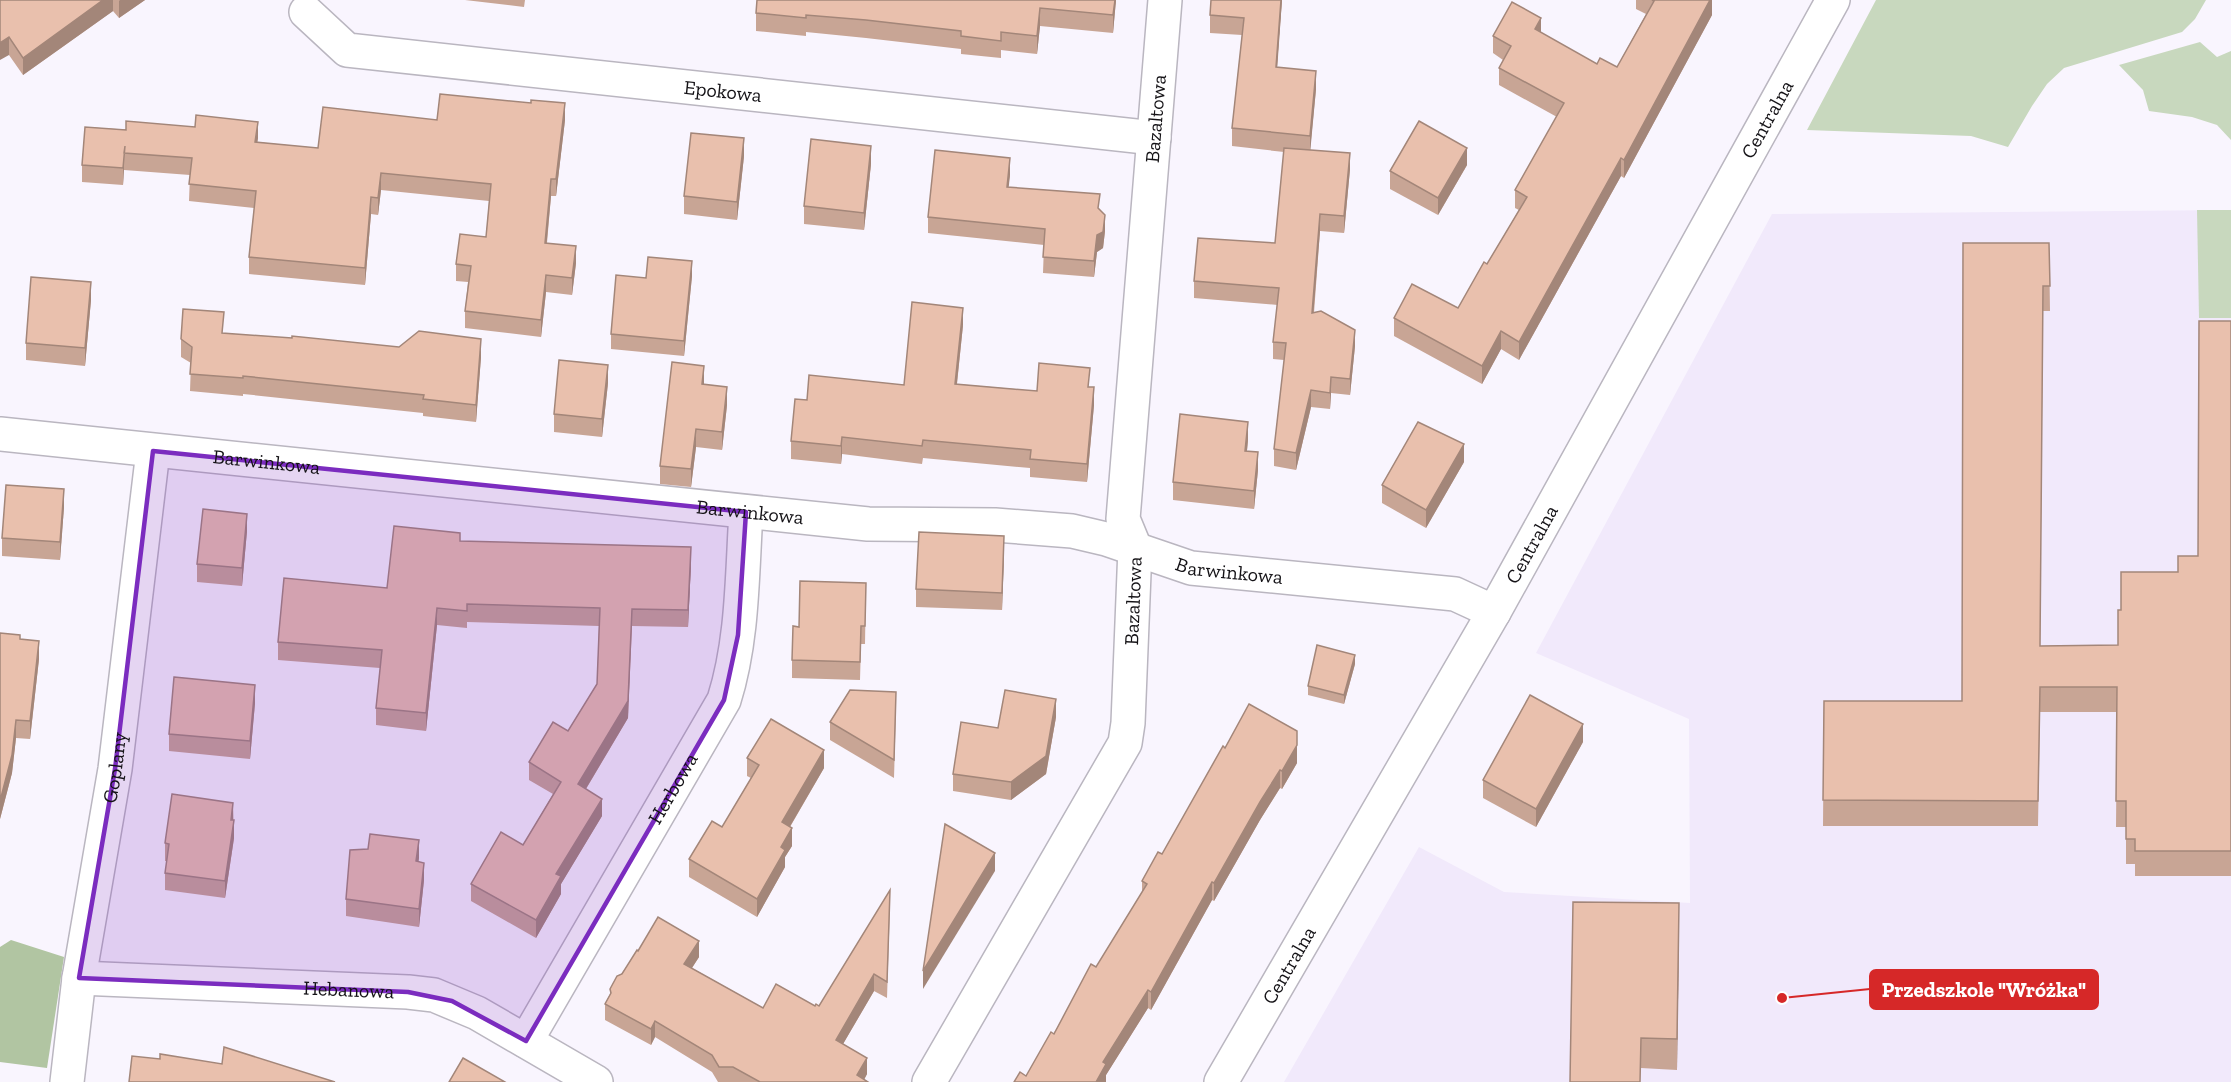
<svg xmlns="http://www.w3.org/2000/svg" width="2231" height="1082" viewBox="0 0 2231 1082" font-family="'Zilla Slab',serif">
<rect width="100%" height="100%" fill="#f9f5fe"/>
<path fill="#f1e9fb" d="M2231 210V1082H1284L1419 847 1504 892 1690 903 1689 719 1536 653 1772 214Z"/>
<g fill="#c8d8be">
<path d="M1876 0H2206L2195 19 2182 32 2064 68 2047 84 2032 106 2008 147 1971 136 1807 130Z"/>
<path d="M2200 42 2217 57 2231 51V140L2217 125 2192 117 2149 111 2143 90 2119 65Z"/>
<path d="M2197 210H2231V318H2199Z"/>
</g>
<path fill="#b1c5a2" d="M11 940 64 957 47 1068 0 1062V947Z"/>
<g fill="none" stroke-linecap="round" stroke-linejoin="round">
<g stroke="#bab6c0" stroke-width="36">
<g id="minor">
<path id="s1" d="M306 12 347 50 1154 138"/>
<path id="s2" d="M0 434 868 524 995 525 1072 531 1106 539 1191 568 1455 594 1494 612"/>
<path id="s3" d="M79 978 408 992 434 995 477 1013 596 1082"/>
<path id="s4" d="M526 1041 724 700C743 640 742 575 746 512"/>
<path id="s5" d="M67 1082 79 978 115 769 153 451"/>
<path id="s6" d="M929 1082 1125 743 1128 723 1135 548 1123 519 1165 0"/>
</g>
</g>
<g stroke="#bab6c0" stroke-width="36">
<g id="tertiary">
<path id="s7" d="M1221 1082 1494 612 1833 0"/>
</g>
</g>
<use href="#minor" stroke="#fff" stroke-width="33"/>
<use href="#tertiary" stroke="#fff" stroke-width="33"/>
</g>
<g fill="#c8a595">
<path d="M0 0H145L119 18 113 11 23 75 9 55Z"/>
<path d="M465 0H525L524 7Z"/>
<path d="M757 0H1116L1113 33 1040 26 1037 54 1001 50V58L961 54V49L866 38 806 32V36L756 31V13Z"/>
<path d="M1282 0 1277 67 1316 89 1310 150 1350 169 1344 233 1320 231 1314 313 1355 346 1350 395 1331 393 1330 409 1311 407 1296 470 1274 466V449L1284 360 1273 359V342L1278 305 1194 298V281L1275 243 1284 152 1232 146V128L1242 35 1210 33V15Z"/>
<path d="M1636 0H1712V15L1624 178 1621 176 1519 360 1501 349 1482 384 1394 336V318L1458 308 1487 264 1519 210 1515 208V190L1557 117 1499 85V68L1503 60 1493 53V36L1541 33 1597 64 1617 67 1646 14 1636 9Z"/>
<path d="M437 120H565L556 196H551L547 243 576 263 572 295 546 292 541 337 465 328V311L468 282 456 281V264L486 237 489 201 381 190 378 215 371 214 365 285 249 274V257L254 208 189 201 190 175 124 170V168L123 185 82 182V165L85 127 258 138 257 142 318 148Z"/>
<path d="M744 156 737 220 684 214V196Z"/>
<path d="M871 164 864 230 804 224V206Z"/>
<path d="M1467 165 1438 215 1390 189V171Z"/>
<path d="M1010 175 1008 187 1100 209 1105 231 1103 248 1097 252 1094 277 1043 273 1044 245 928 233V217Z"/>
<path d="M2049 243 2050 311H2043L2040 646 2118 645 2121 610 2178 572 2198 556 2231 321V876H2135V864H2126V827H2116L2117 712H2040L2038 826H1823L1824 701H1962Z"/>
<path d="M692 276 684 356 611 349V334L646 278Z"/>
<path d="M91 300 85 366 26 360V343Z"/>
<path d="M963 325 957 384 1037 391 1090 387 1094 405 1087 482 1030 477V468L923 458 922 464 842 454 841 464 791 459V441L904 385Z"/>
<path d="M223 333 481 357 476 422 423 416V413L243 394V396L190 391 191 363 181 357V339Z"/>
<path d="M608 383 602 437 554 432V414Z"/>
<path d="M704 385 727 405 722 450 696 447 691 487 660 484V466Z"/>
<path d="M1248 440 1247 451 1258 470 1254 509 1173 500V482Z"/>
<path d="M1464 462 1426 528 1382 503V485Z"/>
<path d="M64 507 60 560 2 556V538Z"/>
<path d="M247 531 242 586 197 582V564Z"/>
<path d="M460 541 691 564 688 627 632 626 628 718 586 789 602 816 561 884V894L536 938 471 901V884L523 845 553 794 529 780V762L568 731 597 684 599 626 467 622V628L437 625 426 731 376 725V708L380 668 278 660V642L387 588Z"/>
<path d="M1004 554 1002 610 916 607V589Z"/>
<path d="M866 583 865 644H861L860 680 792 678V660L799 627Z"/>
<path d="M0 633 20 639 39 659 30 739 16 738 12 773 0 819Z"/>
<path d="M1355 664 1344 704 1308 695V686Z"/>
<path d="M255 703 250 759 169 751V734Z"/>
<path d="M896 709 894 778 830 740V722Z"/>
<path d="M1056 717 1046 774 1011 800 953 791V774L998 728Z"/>
<path d="M1583 742 1536 827 1483 798V780Z"/>
<path d="M1225 748 1297 763 1282 789 1280 788 1260 820 1214 901 1212 900 1151 1010 1148 1008 1106 1075 1026 1076 1096 967 1142 892V881L1162 854Z"/>
<path d="M747 758 824 768 790 827 792 846 785 857V867L757 917 689 877V859L722 827 751 778 747 776Z"/>
<path d="M233 803 234 838 225 898 165 890V873L167 861H165V843Z"/>
<path d="M419 858 418 862 424 880 419 927 346 916V899Z"/>
<path d="M890 906 887 998 874 991 843 1044 867 1074 864 1079 868 1082H718L712 1072 655 1037 651 1045 605 1020V1004L610 994V989L638 951 699 957 692 968 763 1008 819 1006Z"/>
<path d="M1679 933 1677 1070 1641 1068 1570 1082Z"/>
</g>
<g fill="#a38679">
<path d="M103 0H113V11L23 75V58Z"/>
<path d="M120 0H145L119 18V1Z"/>
<path d="M1115 0H1116L1113 33V15Z"/>
<path d="M1281 0H1282L1276 85V67Z"/>
<path d="M1710 0H1712V15L1624 178V160Z"/>
<path d="M1040 8V26L1037 54V36Z"/>
<path d="M1541 18V36L1535 29Z"/>
<path d="M9 37V55L0 60V43Z"/>
<path d="M1316 71V89L1310 154V136Z"/>
<path d="M565 103V120L556 196V179Z"/>
<path d="M258 122V138L255 159V142Z"/>
<path d="M744 138V156L737 220V202Z"/>
<path d="M871 146V164L864 230V213Z"/>
<path d="M1467 148V165L1438 215V198Z"/>
<path d="M124 153V168L123 185V168Z"/>
<path d="M1350 153V169L1344 233V216Z"/>
<path d="M1010 158V175L1007 203V187Z"/>
<path d="M1621 158V176L1519 360V342Z"/>
<path d="M381 173V190L378 215V198Z"/>
<path d="M551 179V196L545 260V243Z"/>
<path d="M371 197V214L365 285V268Z"/>
<path d="M1320 214V231L1312 330V313Z"/>
<path d="M1105 215V231L1103 248 1097 252 1094 277V261L1097 235Z"/>
<path d="M576 246V263L572 295V278Z"/>
<path d="M692 261V276L684 356V341Z"/>
<path d="M546 275V292L541 337V320Z"/>
<path d="M91 282V300L85 366V348Z"/>
<path d="M963 308V325L955 401V384Z"/>
<path d="M1355 330V346L1350 395V379Z"/>
<path d="M1501 331V349L1482 384V366Z"/>
<path d="M481 339V357L476 422V405Z"/>
<path d="M608 365V383L602 437V419Z"/>
<path d="M704 366V384L702 402V384Z"/>
<path d="M1331 377V393L1330 409V393Z"/>
<path d="M727 387V405L722 450V432Z"/>
<path d="M1094 387V405L1087 482V464Z"/>
<path d="M1311 390V407L1296 470V453Z"/>
<path d="M1248 422V440L1245 469V451Z"/>
<path d="M696 429V447L691 487V469Z"/>
<path d="M842 437V454L841 464V446Z"/>
<path d="M1464 444V462L1426 528V510Z"/>
<path d="M1258 452V470L1254 509V491Z"/>
<path d="M64 489V507L60 560V542Z"/>
<path d="M247 514V531L242 586V568Z"/>
<path d="M1004 536V554L1002 610V593Z"/>
<path d="M691 547V564L688 627V610Z"/>
<path d="M437 608V625L426 731V713Z"/>
<path d="M632 609 628 718 578 802V784Z"/>
<path d="M39 641V659L30 739V721Z"/>
<path d="M1355 655V664L1344 704V695Z"/>
<path d="M255 685V703L250 759V741Z"/>
<path d="M1056 699V717L1046 774 1011 800V782Z"/>
<path d="M16 720V738L12 773 0 819V801Z"/>
<path d="M1583 724V742L1536 827V809Z"/>
<path d="M1297 745V763L1282 789V771Z"/>
<path d="M824 750V768L782 840V822Z"/>
<path d="M1280 770V788L1260 820 1214 901V883L1260 802Z"/>
<path d="M602 799V816L561 884V894L536 938V920L556 874Z"/>
<path d="M233 803V821L231 820Z"/>
<path d="M234 820V838L225 898V881Z"/>
<path d="M792 828V846L785 857V867L757 917V899L781 847Z"/>
<path d="M419 840V858L416 879V861Z"/>
<path d="M995 853V871L923 989V971Z"/>
<path d="M424 863V880L419 927V909Z"/>
<path d="M1212 882V900L1151 1010V992Z"/>
<path d="M1679 903V933L1677 1070V1039Z"/>
<path d="M699 941V957L684 980V964Z"/>
<path d="M874 974V991L836 1056V1040Z"/>
<path d="M1148 990V1008L1106 1075V1082H1096L1103 1062Z"/>
<path d="M655 1021V1037L651 1045V1029Z"/>
<path d="M867 1058V1074L863 1082 857 1075Z"/>
</g>
<g fill="#e9c0ad" stroke="#a38679" stroke-width="1.5">
<path d="M0 0H103L23 58 9 37 0 43Z"/>
<path d="M757 0H1115L1113 15 1040 8 1037 36 1001 32V41L961 36V31L866 20 806 15V18L756 13Z"/>
<path d="M1211 0H1281L1276 67 1316 71 1310 136 1232 128 1244 18 1210 15Z"/>
<path d="M1652 0H1710L1624 160 1621 158 1519 342 1501 331 1482 366 1394 318 1412 284 1458 308 1484 262 1487 264 1527 197 1515 190 1564 103 1499 68 1511 46 1493 36 1512 2 1541 18 1535 29 1597 64 1600 58 1617 67 1654 1Z"/>
<path d="M440 94 531 103V100L565 103 556 179H551L545 243 576 246 572 278 546 275 541 320 465 311 471 266 456 264 460 234 486 237 491 184 381 173 378 198 371 197 365 268 249 257 256 191 189 184 192 158 124 153 125 146 123 168 82 165 85 127 126 130V121L195 127 196 115 258 122 255 142 318 148 323 107 437 120Z"/>
<path d="M1419 121 1467 148 1438 198 1390 171Z"/>
<path d="M691 133 744 138 737 202 684 196Z"/>
<path d="M811 139 871 146 864 213 804 206Z"/>
<path d="M1284 148 1350 153 1344 216 1320 214 1312 313 1321 311 1355 330 1350 379 1331 377 1330 393 1311 390 1296 453 1274 449 1286 343 1273 342 1279 288 1194 281 1198 238 1275 243Z"/>
<path d="M935 150 1010 158 1007 187 1100 194 1098 208 1105 215 1103 232 1097 235 1094 261 1043 257 1045 229 928 217Z"/>
<path d="M1963 243H2049L2050 286H2043L2040 646 2118 645V610H2121V572H2178V556H2198L2199 321H2231V851H2135V839H2126V801H2116L2117 687H2040L2038 801 1823 800 1824 701H1962Z"/>
<path d="M648 257 692 261 684 341 611 334 616 275 646 278Z"/>
<path d="M31 277 91 282 85 348 26 343Z"/>
<path d="M912 302 963 308 955 384 1037 391 1039 363 1090 368 1088 387H1094L1087 464 1030 459 1031 450 923 440 922 446 842 437 841 446 791 441 795 399 807 400 809 375 904 385Z"/>
<path d="M183 309 224 312 222 333 292 338V336L399 347 419 331 481 339 476 405 423 399 424 395 243 376V378L190 374 192 347 181 339Z"/>
<path d="M559 360 608 365 602 419 554 414Z"/>
<path d="M672 362 704 366 702 384 727 387 722 432 696 429 691 469 660 466Z"/>
<path d="M1180 414 1248 422 1245 451 1258 452 1254 491 1173 482Z"/>
<path d="M1418 422 1464 444 1426 510 1382 485Z"/>
<path d="M6 485 64 489 60 542 2 538Z"/>
<path d="M203 509 247 514 242 568 197 564Z"/>
<path d="M394 526 460 533V541L691 547 688 610 632 609 628 701 578 784 602 799 556 874 561 876 536 920 471 884 501 832 523 845 561 782 529 762 553 722 568 731 597 684 600 608 467 604V611L437 608 426 713 376 708 382 650 278 642 284 578 387 588Z"/>
<path d="M919 532 1004 536 1002 593 916 589Z"/>
<path d="M800 581 866 583 865 626H861L860 662 792 660 793 626 799 627Z"/>
<path d="M0 633 20 635V639L39 641 30 721 16 720 12 755 0 801Z"/>
<path d="M1317 645 1355 655 1344 695 1308 686Z"/>
<path d="M174 677 255 685 250 741 169 734Z"/>
<path d="M850 690 896 692 894 760 830 722Z"/>
<path d="M1005 690 1056 699 1046 756 1011 782 953 774 961 722 998 728Z"/>
<path d="M1530 695 1583 724 1536 809 1483 780Z"/>
<path d="M1249 704 1297 731V745L1282 771 1280 770 1260 802 1214 883 1212 882 1151 992 1148 990 1103 1062 1106 1064 1096 1082H1014L1020 1072 1026 1076 1051 1032 1054 1034 1091 964 1096 967 1147 884 1142 881 1158 852 1162 854 1223 746 1225 748Z"/>
<path d="M771 719 824 750 782 822 792 828 781 847 785 850 757 899 689 859 712 821 722 827 759 765 747 758Z"/>
<path d="M172 794 233 803 231 820H234L225 881 165 873 169 844 165 843Z"/>
<path d="M945 824 995 853 923 971Z"/>
<path d="M370 834 419 840 416 861 424 863 419 909 346 899 350 850 368 849Z"/>
<path d="M890 890 887 982 874 974 836 1040 867 1058 857 1075 868 1082H760L733 1067H719L712 1055 655 1021 651 1029 605 1004 611 993 610 989 617 976 622 974 637 950 638 951 658 917 699 941 684 964 763 1008 776 984 815 1006 816 1004 819 1006Z"/>
<path d="M1573 902 1679 903 1677 1039 1641 1038 1640 1082H1570Z"/>
<path d="M224 1047 335 1082H129L132 1056 160 1059V1054L222 1064Z"/>
<path d="M463 1058 505 1082H449Z"/>
</g>
<path fill="#7b2cbf" fill-opacity="0.2" stroke="#7b2cbf" stroke-width="4.5" stroke-linejoin="round" d="M153 451 746 512 738 635 724 700 526 1041 452 1001 408 992 79 978 115 769Z"/>
<g text-anchor="middle" dominant-baseline="central" stroke-width="4.5" stroke-linejoin="round" paint-order="stroke">
<g font-size="20" fill="#141216" stroke="#fff">
<text stroke="none"><textPath href="#s1" startOffset="434">Epokowa</textPath></text>
<text stroke="none"><textPath href="#s6" startOffset="1020">Bazaltowa</textPath></text>
<text stroke="none"><textPath href="#s7" startOffset="1107">Centralna</textPath></text>
<text stroke="none"><textPath href="#s2" startOffset="268">Barwinkowa</textPath></text>
<text stroke="none"><textPath href="#s2" startOffset="754">Barwinkowa</textPath></text>
<text stroke="none"><textPath href="#s7" startOffset="621">Centralna</textPath></text>
<text stroke="none"><textPath href="#s2" startOffset="1240">Barwinkowa</textPath></text>
<text stroke="none"><textPath href="#s6" startOffset="534">Bazaltowa</textPath></text>
<text stroke="none"><textPath href="#s5" startOffset="318">Goplany</textPath></text>
<text stroke="none"><textPath href="#s4" startOffset="292">Herbowa</textPath></text>
<text stroke="none"><textPath href="#s7" startOffset="135">Centralna</textPath></text>
<text stroke="none"><textPath href="#s3" startOffset="270">Hebanowa</textPath></text>
</g>
</g>
<path fill="none" stroke="#d62828" stroke-width="2" d="M1782 998L1870 989"/>
<circle fill="#d62828" stroke="#fff" stroke-width="2" cx="1782" cy="998" r="6"/>
<rect fill="#d62828" stroke="#d62828" stroke-width="2" x="1870" y="970" width="228" height="39" rx="6"/>
<g font-size="21" text-anchor="middle" font-weight="bold" fill="#fff">
<text x="1984" y="997">Przedszkole "Wróżka"</text>
</g>
</svg>
